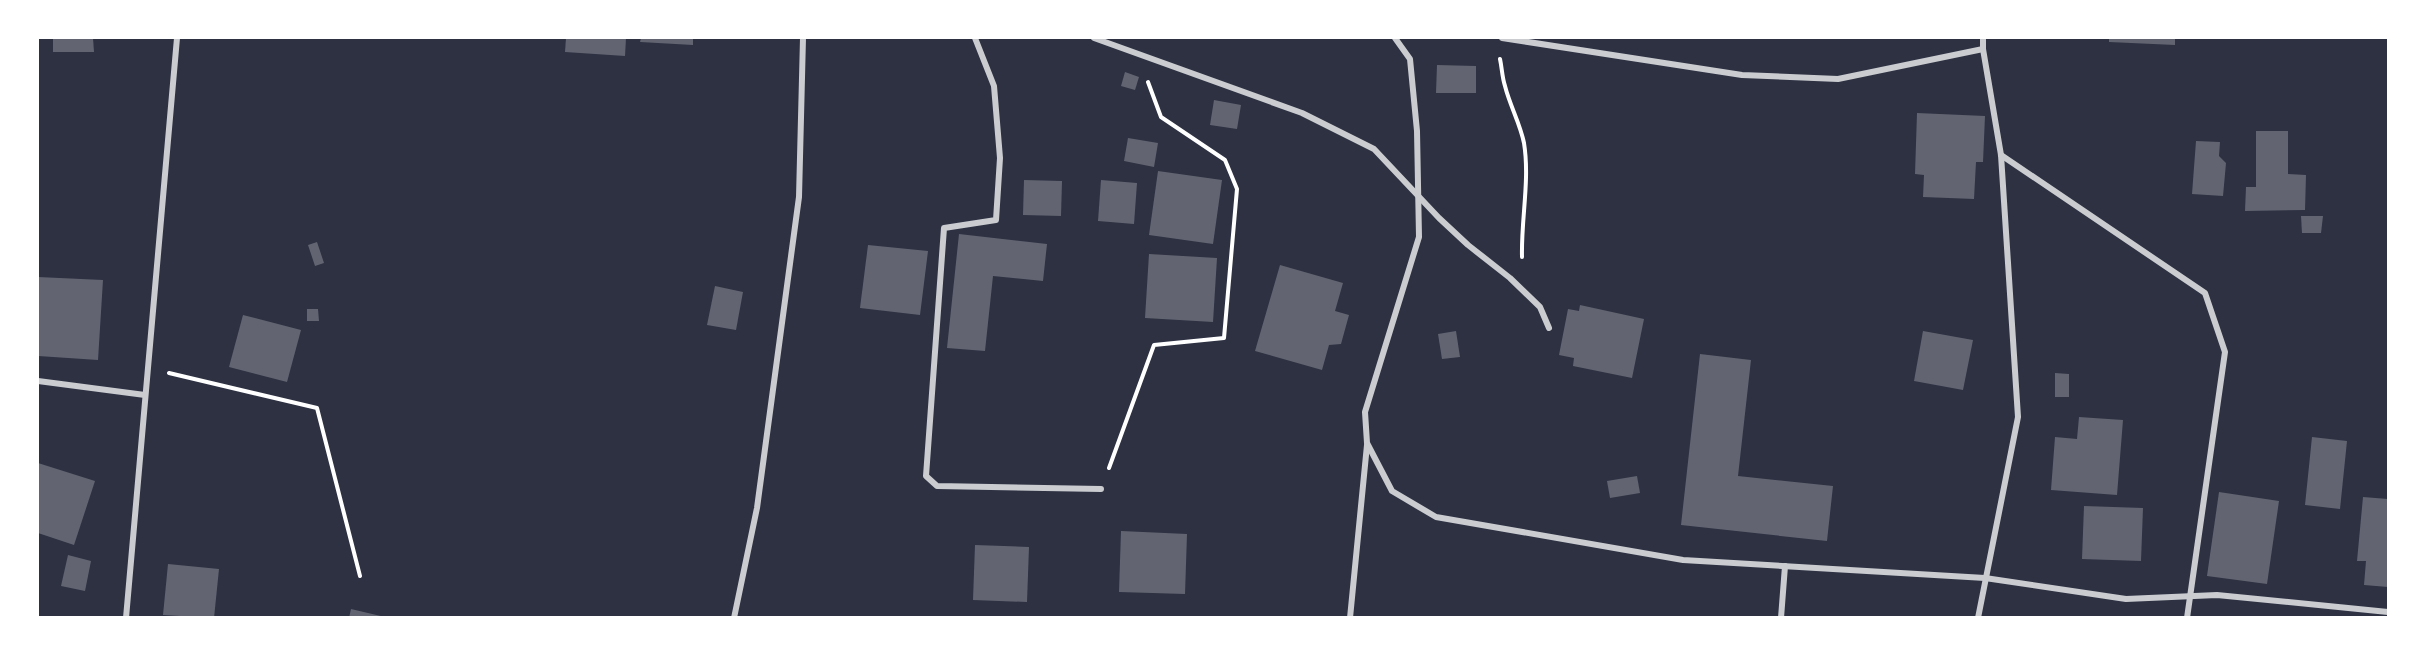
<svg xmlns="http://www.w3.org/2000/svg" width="2426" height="655" viewBox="0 0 2426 655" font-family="Inter,sans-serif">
<rect width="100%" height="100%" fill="#2d3142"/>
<g fill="#626471">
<path d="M53 38H93L94 52H53Z"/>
<path d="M566 38H626L625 56 565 52Z"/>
<path d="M641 38H693V45L640 42Z"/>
<path d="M2109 38H2175V45L2109 42Z"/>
<path d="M1437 65 1476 66V93H1436Z"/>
<path d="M1125 72 1139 77 1135 90 1121 86Z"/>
<path d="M1214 100 1241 105 1237 129 1210 125Z"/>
<path d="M1917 113 1985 116 1983 162H1976L1974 199 1923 197 1924 175 1915 174Z"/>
<path d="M2256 131H2288V174L2306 175 2305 210 2245 211 2246 187H2256Z"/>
<path d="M1128 138 1158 143 1154 167 1124 161Z"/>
<path d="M2196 141 2220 142 2219 156 2226 163 2223 196 2192 194Z"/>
<path d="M1158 171 1222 180 1213 244 1149 235Z"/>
<path d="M1024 180 1062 181 1061 216 1023 215Z"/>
<path d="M1101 180 1137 183 1134 224 1098 221Z"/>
<path d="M2301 216H2323L2321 233H2302Z"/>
<path d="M959 234 1047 244 1043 281 993 276 985 351 947 348Z"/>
<path d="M317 242 324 263 315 266 308 245Z"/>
<path d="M868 245 928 251 920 315 860 308Z"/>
<path d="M1149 254 1217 258 1213 322 1145 318Z"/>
<path d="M1280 265 1343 283 1335 311 1349 315 1341 344 1329 345 1322 370 1255 351Z"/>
<path d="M38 277 103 280 98 360 38 356Z"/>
<path d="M715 286 743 292 736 330 707 325Z"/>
<path d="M1580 305 1644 319 1632 378 1573 366 1574 358 1559 355 1568 309 1579 311Z"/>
<path d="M307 309H318L319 321H307Z"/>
<path d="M243 315 301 330 287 382 229 367Z"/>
<path d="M1456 331 1460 357 1442 359 1438 334Z"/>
<path d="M1923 331 1973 340 1963 390 1914 381Z"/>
<path d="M1700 354 1751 360 1738 476 1833 486 1827 541 1681 525Z"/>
<path d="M2055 373 2069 374V397H2055Z"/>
<path d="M2079 417 2123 420 2117 495 2051 490 2055 437 2077 439Z"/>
<path d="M2312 437 2347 441 2340 509 2305 505Z"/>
<path d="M38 463 95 481 74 545 38 533Z"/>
<path d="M1637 476 1640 493 1610 498 1607 481Z"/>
<path d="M2219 492 2279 501 2267 584 2207 576Z"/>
<path d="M2363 497 2388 499V587L2364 585 2366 561H2357Z"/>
<path d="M2084 506 2143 508 2141 561 2082 559Z"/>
<path d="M1121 531 1187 534 1185 594 1119 592Z"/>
<path d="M975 545 1029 547 1027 602 973 600Z"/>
<path d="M68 555 91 561 85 591 61 586Z"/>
<path d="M168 564 219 569 214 618 163 615Z"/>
<path d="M351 609 385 617 384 618H349Z"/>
</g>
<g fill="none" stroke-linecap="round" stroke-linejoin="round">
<g stroke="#fff" stroke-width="4">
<path d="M1500 59C1502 68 1502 77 1505 86 1510 106 1520 123 1524 143 1530 180 1521 219 1522 257"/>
<path d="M169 373 317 408 360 576"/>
<path d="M1109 468 1154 345 1224 338 1237 189 1225 160 1161 117 1148 82"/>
</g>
<g stroke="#caccd0" stroke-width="6">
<path d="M975 38 994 86 1000 158 996 220 944 228 926 476 937 486 1101 489"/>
<path d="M1094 38 1302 113 1374 149 1439 218 1468 245 1510 278 1540 307 1549 328"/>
<path d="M1395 38 1410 59 1417 131 1419 237 1365 412 1367 443 1392 491 1436 517 1683 560 1985 578 2126 599 2217 595 2388 612"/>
<path d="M1502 38 1742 75 1838 79 1983 49"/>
<path d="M2001 155 2205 293 2225 352 2187 618"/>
<path d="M38 381 145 395"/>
<path d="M126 618 177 38"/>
<path d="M734 618 757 508 799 197 803 38"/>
<path d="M1350 618 1367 445"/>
<path d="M1781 618 1785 566"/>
<path d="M1978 618 2018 417 2001 155 1983 49V38"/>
</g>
</g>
<rect width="2426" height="655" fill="none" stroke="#ffffff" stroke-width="78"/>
</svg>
